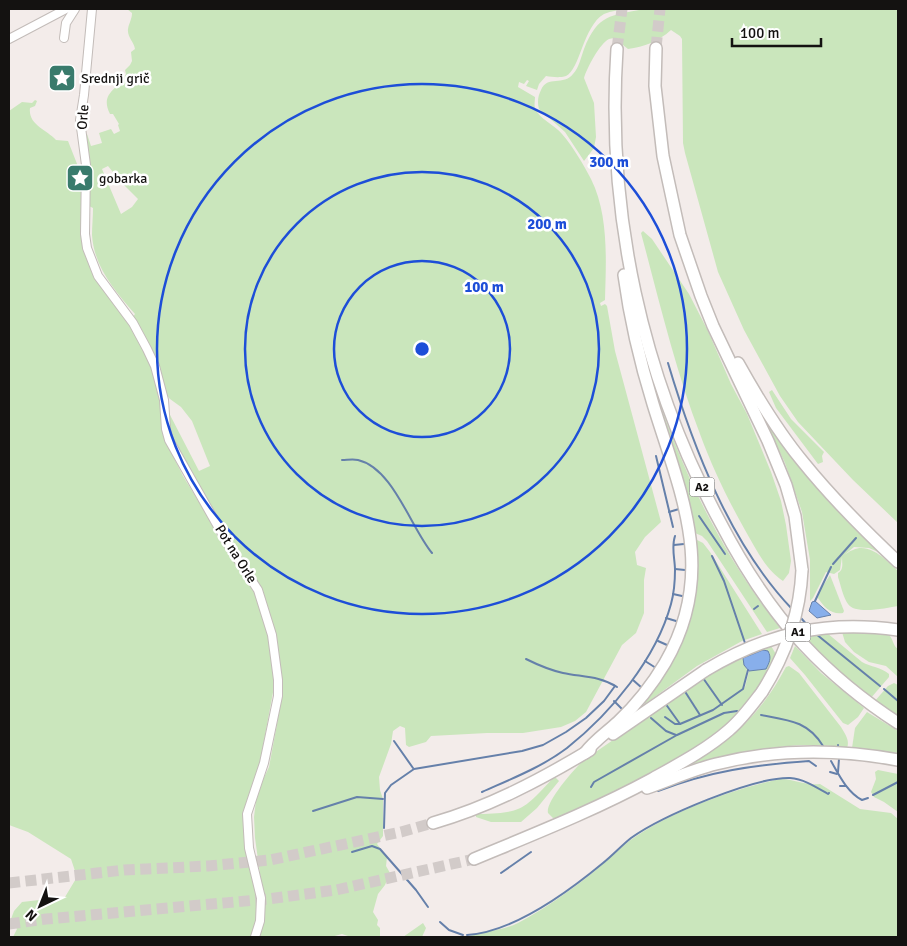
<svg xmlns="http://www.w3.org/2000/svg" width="907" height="946" viewBox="0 0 907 946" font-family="Signika,sans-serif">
<rect width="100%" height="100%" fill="#f3ecea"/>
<g fill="#cae6bc" fill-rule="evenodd">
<path d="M127 9H627C620 10 611 11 604 14 583 26 580 70 566 76 560 78 552 77 546 76L539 84 537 90 526 86 529 81 527 80 524 84 519 82 518 87 535 97C535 100 534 105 535 108 539 119 555 125 562 134 574 148 583 164 591 179 609 215 606 261 605 300L600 303 601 306 605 304 607 306 615 351 661 522 645 537 635 552 637 565 646 568 644 580V613L636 633 622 645 586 712 575 721 561 727 523 733H487L431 736 426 742 409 747 406 745 405 728 400 726 393 731 391 744 379 777 380 790 383 799V836L377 844 387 857 386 866 390 873 385 885 378 894 373 912 378 920 377 925 380 928V937H351L342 934 331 937H13L17 929 11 919 14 911 22 902 65 897 77 877 71 859 28 832 9 825V111L22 102 32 103 35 100 37 101 35 106 30 108C28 125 46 129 56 140L68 141 83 179 81 236 86 256 92 273 110 299 135 330 150 358 159 393 161 414 165 438 169 448 183 476 208 517 220 541 239 565 254 588 270 639 268 640 272 659 274 687 261 757 262 759 249 816 261 930 265 910 255 838 254 817 257 792 269 767 277 724 281 695 279 660 269 610 260 586 228 539 182 462 168 429 167 415 169 413 199 471 210 466 192 421 181 407 170 399 163 391 133 317 135 314C115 291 94 267 92 235 92 226 93 217 93 208L89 206 87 192 84 135 87 134 91 146 102 143 99 133 111 129 114 134 120 131 118 125 119 124 113 114H110C99 92 119 90 126 74L125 70 130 65 132 61 131 52 135 49C134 42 127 37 128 29 129 23 132 19 132 13ZM108 166 121 182 138 199 132 207 121 214 102 169Z"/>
<path d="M644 9H898V523L853 480 798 422 780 396 744 330 718 272 685 153 683 143 682 39 680 36 671 30C659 41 644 47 628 49L623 45 618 38C615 38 612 38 609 39 600 43 587 68 584 78L594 103 596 137 594 148 584 161 565 132 539 109C537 102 538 96 541 90 547 75 564 86 573 74 579 68 581 57 584 49 598 14 610 16 644 9Z"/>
<path d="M643 231 652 239 689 294 708 331 731 384 747 414 771 472 781 501 786 525 791 561 789 573 783 581C765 569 756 549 745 530 728 500 712 467 700 434 675 369 659 300 641 233Z"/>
<path d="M649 370C677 462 720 552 780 628L767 632 707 541 702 536 695 533C686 477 662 425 649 370Z"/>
<path d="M772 390 791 419 824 452 822 456 823 462 818 464 776 408 769 392Z"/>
<path d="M770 427 815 485 883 554 869 548 854 547 843 556C846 554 849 551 853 550 870 542 887 561 898 571V606C887 608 855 615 848 604 843 597 841 586 838 577V573C844 570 842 563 842 557L840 570 834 574 826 572 813 598 810 601V560L802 512 785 463 769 429Z"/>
<path d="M695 539 703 543 710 552 762 634 742 641 697 666 645 704V701L663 676 696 559Z"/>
<path d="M830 575 844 611 843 613C831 615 824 607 818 598L819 592Z"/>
<path d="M853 631 888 634C894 639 892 645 898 649V677L886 666 869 662 854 652 845 642 842 632Z"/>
<path d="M827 633 862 662C871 667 881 667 889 674V677L870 699 801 636Z"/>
<path d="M770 644 777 656C767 674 756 695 742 711 692 763 620 788 556 818H553L548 813C545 802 575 768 584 760L715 670ZM763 650 768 651 770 654 766 669 749 671 745 687 744 688 747 670 743 658Z"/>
<path d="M795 646 821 673 864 708 858 717 848 725 843 723 805 675 790 658Z"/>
<path d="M789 666 799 673 841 727C845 734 850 740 847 748 794 739 741 752 690 766 700 757 716 749 728 739 753 719 771 695 786 667Z"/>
<path d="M894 683 898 685V718L874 702 888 686Z"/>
<path d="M867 712 898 731V755L852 748 855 728Z"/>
<path d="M878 770 898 774V812L884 802 874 797 871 792 876 779 875 772Z"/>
<path d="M555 777 559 781 537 808 521 822H491L476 817V814H479C521 813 524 810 552 779Z"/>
<path d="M780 779C794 779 807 786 820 784L860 809 891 813 898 819V937H467C483 931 502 931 518 923 545 909 580 884 603 864 613 856 622 846 632 839 672 811 733 789 780 779Z"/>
<path d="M423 923 426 928 422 937H403Z"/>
</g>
<g fill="#88afeb" stroke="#6580aa">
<path d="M815 601 831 615 817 618 809 611 812 602Z"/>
<path d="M763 650 768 651C772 658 769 663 766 669L749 671 744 665 743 658Z"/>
</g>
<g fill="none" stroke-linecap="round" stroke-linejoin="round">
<g stroke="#6580aa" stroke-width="2">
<path d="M668 363C693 447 730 544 792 609"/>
<path d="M656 456 673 527"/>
<path d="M342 460C347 460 353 459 358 460 393 468 411 528 432 553"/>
<path d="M669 512 679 509"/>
<path d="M699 516 725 554"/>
<path d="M674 545 684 544"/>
<path d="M712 556 724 581 746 646"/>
<path d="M833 564 856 538"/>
<path d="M675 569 685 570"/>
<path d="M673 594 682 596"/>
<path d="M815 601 831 567"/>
<path d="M754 609 758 606"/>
<path d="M800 617 809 627"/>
<path d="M666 618 676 621"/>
<path d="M816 634 880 686"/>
<path d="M658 641 667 645"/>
<path d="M526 659C538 665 550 670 563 673 582 677 600 676 617 687"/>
<path d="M645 661 656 668"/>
<path d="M703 678 722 705"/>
<path d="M633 680 642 688"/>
<path d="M884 689 898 701"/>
<path d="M684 690 700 715"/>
<path d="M614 701 623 710"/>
<path d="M665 703 680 724"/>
<path d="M761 715C788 720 808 721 823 746"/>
<path d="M665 717 675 724H680L713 710 743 689 748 670"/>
<path d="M651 718 666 731 676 735"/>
<path d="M394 741 413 768"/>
<path d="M838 745V747"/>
<path d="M831 761C839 775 847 792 862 800L868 798"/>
<path d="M830 772 837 774"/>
<path d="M838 772 839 759"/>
<path d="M840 786H846"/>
<path d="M591 787 594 782 677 735 724 713 737 711"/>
<path d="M658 791C710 771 754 765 809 761L816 766"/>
<path d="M482 792C511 779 542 767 567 748 611 713 656 659 671 604 674 593 675 582 675 570 675 559 671 547 675 536"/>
<path d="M873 795 898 782"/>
<path d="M313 811 357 797 383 799"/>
<path d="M384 828 385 793 391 785 414 769 522 751 543 745 566 732 586 718 604 701 615 686"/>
<path d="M352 852 372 846 380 849 416 890 428 907"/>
<path d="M501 873 531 852"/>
<path d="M440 922 449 930 463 935"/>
<path d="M467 935C514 932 568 892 603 863 613 855 621 846 631 838 662 816 753 777 790 778 804 779 816 787 828 794L829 793"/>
</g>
<g stroke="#d2cbc9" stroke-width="11" stroke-dasharray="11 5.5" stroke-linecap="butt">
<path d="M656 48 660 9"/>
<path d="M617 49 622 9"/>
<path d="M9 883 124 870 208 866 270 860 401 832 433 823"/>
<path d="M9 924 46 919 268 899 336 890 474 859"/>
</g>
<g stroke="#c3bcb9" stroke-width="10">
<g id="minor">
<path d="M92 9 84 95 80 120 86 165 85 234 87 248 98 276 133 323 147 349 155 366 164 400 166 429 169 440 229 546 258 590 272 635 278 680V696L264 763 247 814 249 848 261 898 260 921 255 937"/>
<path d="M64 38 66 23 75 9"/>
<path d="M9 39 66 9"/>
</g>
</g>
<g stroke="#c3bcb9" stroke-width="14">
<g id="highway">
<path d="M656 48 655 86 663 156 680 235 701 296 713 326 768 441 786 485 795 516 802 570"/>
<path d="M617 49C606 212 642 378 720 522 743 566 770 609 804 645 832 675 864 701 898 723"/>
<path d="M738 363C757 397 778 432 803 462 832 498 864 530 898 562"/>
<path d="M613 734 706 670"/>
<path d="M585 753C594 741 606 733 618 722 636 705 652 685 665 663 718 572 681 495 653 404 640 362 630 319 624 275"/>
<path d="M647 788C670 780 692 770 716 764 775 749 838 749 898 760"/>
<path d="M433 823C489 807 540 780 590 750"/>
<path d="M474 859C534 834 595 810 652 779 679 764 706 750 729 730 742 719 752 705 762 692"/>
</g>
</g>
<use href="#minor" stroke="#fff" stroke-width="8"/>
<use href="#highway" stroke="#fff" stroke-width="11"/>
<g stroke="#c3bcb9" stroke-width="14" stroke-linecap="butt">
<g id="highway-bridge">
<path d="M706 670C768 633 826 620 898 630"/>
<path d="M762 692C786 654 800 615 802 570"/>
</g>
</g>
<use href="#highway-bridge" stroke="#fff" stroke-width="11"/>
</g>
<g fill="none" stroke="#1d4ed8" stroke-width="2.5">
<circle cx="422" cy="349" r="88"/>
<circle cx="422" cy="349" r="177"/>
<circle cx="422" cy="349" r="265"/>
</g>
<defs>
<g id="sight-square" transform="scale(1.4375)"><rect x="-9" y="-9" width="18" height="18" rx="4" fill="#397b6c" stroke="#fff"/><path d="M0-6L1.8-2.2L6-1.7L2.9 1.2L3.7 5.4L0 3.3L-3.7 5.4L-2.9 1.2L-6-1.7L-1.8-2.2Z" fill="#fff"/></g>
</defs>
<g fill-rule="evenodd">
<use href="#sight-square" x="62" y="78"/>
<use href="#sight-square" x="80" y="178"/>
</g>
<g text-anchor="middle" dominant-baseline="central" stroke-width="5" stroke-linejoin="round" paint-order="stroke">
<g fill="#fff" stroke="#5a5958" stroke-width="1">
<rect x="689.5" y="477.5" width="25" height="19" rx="4"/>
<rect x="785.5" y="622.5" width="25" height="19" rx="4"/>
</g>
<g font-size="12" font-weight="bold" fill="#141211">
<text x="702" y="487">A2</text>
<text x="798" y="632">A1</text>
</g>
<g font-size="14" fill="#141211" stroke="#fff" text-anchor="start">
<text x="81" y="78">Srednji grič</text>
<text x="99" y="178">gobarka</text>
</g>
<g font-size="14" fill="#141211" stroke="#fff">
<text transform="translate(83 117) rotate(-86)">Orle</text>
<text transform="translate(236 554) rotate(58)">Pot na Orle</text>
</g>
</g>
<circle cx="422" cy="349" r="8" fill="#1d4ed8" stroke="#fff" stroke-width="2.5"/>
<g font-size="15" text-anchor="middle" font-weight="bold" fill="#1d4ed8" stroke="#fff" stroke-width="5" stroke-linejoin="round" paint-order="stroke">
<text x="609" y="167">300 m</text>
<text x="547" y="229">200 m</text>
<text x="484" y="292">100 m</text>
</g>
<rect width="907" height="946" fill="none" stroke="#141211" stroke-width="20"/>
<g transform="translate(40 906) rotate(223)" stroke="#ffffff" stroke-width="4" paint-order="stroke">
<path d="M0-4L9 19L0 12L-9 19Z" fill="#141211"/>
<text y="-8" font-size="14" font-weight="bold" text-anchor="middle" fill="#141211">N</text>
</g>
<path d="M732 38v8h89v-8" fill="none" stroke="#141211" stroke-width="2.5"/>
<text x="740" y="38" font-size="15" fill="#141211" stroke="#ffffff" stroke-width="4" paint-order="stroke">100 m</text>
</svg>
